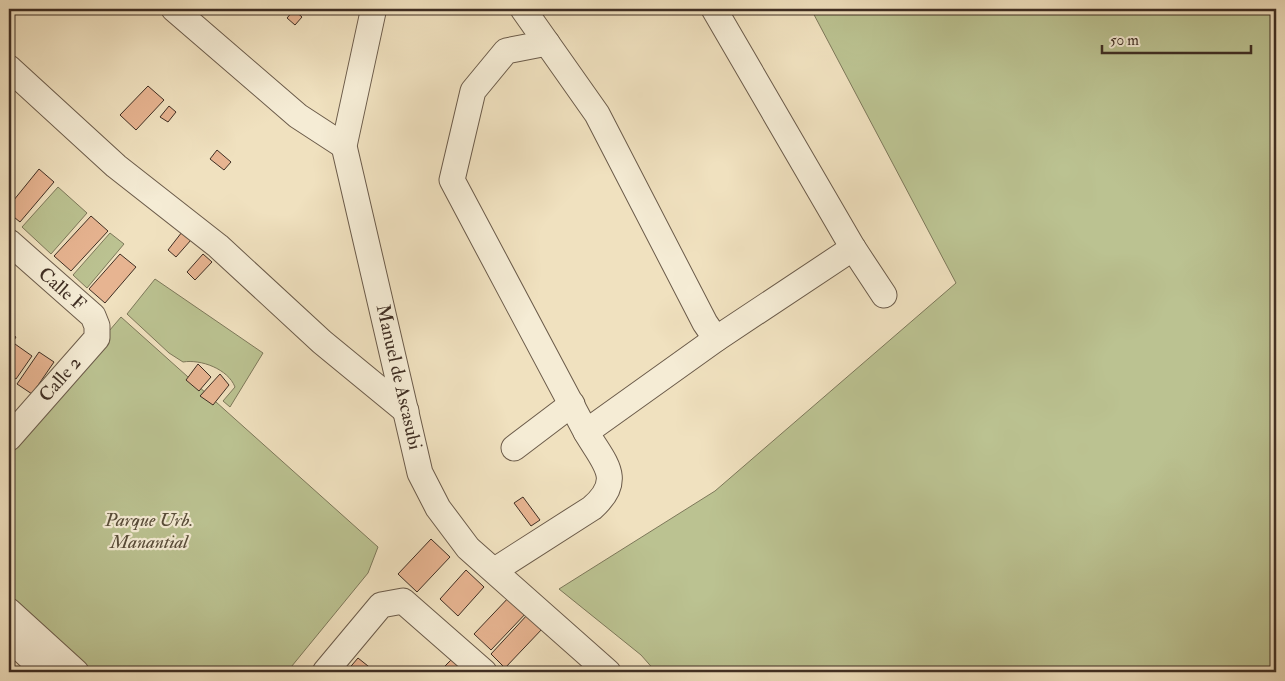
<svg xmlns="http://www.w3.org/2000/svg" width="1285" height="681" viewBox="0 0 1285 681" font-family="'IM FELL Double Pica',serif">
<rect width="100%" height="100%" fill="#f0e1bf"/>
<filter id="stains"><feTurbulence type="fractalNoise" baseFrequency=".004" numOctaves="4"/><feColorMatrix values="0 0 0 0 .2 0 0 0 0 .09 0 0 0 0 .02 0 0 0 .5 -.17"/></filter>
<radialGradient id="worn" r=".72"><stop offset=".6" stop-color="#630" stop-opacity="0"/><stop offset="1" stop-color="#630" stop-opacity=".3"/></radialGradient>
<g fill="#bbc291" stroke="#7d785a">
<path d="M811 9H1276V672H656L641 655 559 589 715 491 956 283Z"/>
<path d="M58 187 87 213 51 254 22 227Z"/>
<path d="M110 233 124 244 87 288 73 275Z"/>
<path d="M155 279 263 353 230 407 223 401 235 387C228 369 201 359 183 362L169 353 127 314Z"/>
<path d="M121 317 378 547 368 573 287 672H91L9 599V448Z"/>
</g>
<g fill="#e7b491" stroke="#3f2e23">
<path d="M294 10 302 17 295 25 287 18Z"/>
<path d="M148 86 164 100 136 130 120 115Z"/>
<path d="M169 106 176 112 168 122 160 117Z"/>
<path d="M217 150 231 162 224 170 210 159Z"/>
<path d="M39 169 54 182 20 222 9 213V206Z"/>
<path d="M91 216 108 231 71 271 54 256Z"/>
<path d="M182 232 191 240 176 257 168 250Z"/>
<path d="M9 254 17 261 9 272Z"/>
<path d="M120 254 136 267 105 303 89 289Z"/>
<path d="M203 254 212 262 195 280 187 272Z"/>
<path d="M9 332 16 337 9 348Z"/>
<path d="M15 344 32 356 16 379 9 374V352Z"/>
<path d="M39 352 54 362 32 394 17 384Z"/>
<path d="M198 364 211 377 199 391 186 380Z"/>
<path d="M220 374 229 385 213 405 200 396Z"/>
<path d="M523 497 540 520 531 526 514 503Z"/>
<path d="M431 539 450 557 417 592 398 574Z"/>
<path d="M466 570 484 587 458 616 440 599Z"/>
<path d="M512 594 529 610 491 650 474 634Z"/>
<path d="M528 614 543 628 505 668 491 654Z"/>
<path d="M358 658 373 670 372 672H346Z"/>
<path d="M452 659 464 670 463 672H439Z"/>
</g>
<g fill="none" stroke-linecap="round" stroke-linejoin="round">
<g stroke="#6b5b4a" stroke-width="27">
<g id="minor">
<path d="M174 9 298 116 344 146"/>
<path d="M523 9 597 114 705 323 716 339"/>
<path d="M714 9 853 248 884 295"/>
<path d="M373 12 344 146 420 473 438 508 468 548 608 672"/>
<path d="M9 68 116 166 218 246 322 342 406 411"/>
<path d="M9 242 93 316 97 326V338L9 438"/>
<path d="M586 432 716 339 853 248"/>
<path d="M514 448 572 404"/>
<path d="M495 570 592 508C625 479 604 463 586 432L452 180 473 91 506 51 547 43"/>
<path d="M9 611 76 672"/>
<path d="M9 638 46 672"/>
<path d="M325 672 381 605 403 601 484 672"/>
</g>
</g>
<use href="#minor" stroke="#f5ecd5" stroke-width="25"/>
</g>
<g text-anchor="middle" dominant-baseline="central" stroke-width="4.5" stroke-linejoin="round" paint-order="stroke">
<g font-size="19" fill="#3f2e23" stroke="#f5ecd5">
<text transform="translate(62 289) rotate(41)">Calle F</text>
<text transform="translate(399 377) rotate(77)">Manuel de Ascasubi</text>
<text transform="translate(60 379) rotate(-49)">Calle 2</text>
</g>
<g font-size="19" font-style="italic" fill="#584c39" stroke="#f5ecd5">
<text x="149" y="520">Parque Urb.<tspan x="149" dy="22">Manantial</tspan></text>
</g>
</g>
<rect width="1285" height="681" fill="none" stroke="#f0e1bf" stroke-width="30"/>
<rect x="10" y="10" width="1265" height="661" fill="none" stroke="#3f2e23" stroke-width="2.5"/>
<rect x="15" y="15" width="1255" height="651" fill="none" stroke="#3f2e23"/>
<path d="M1102 45v8h149v-8" fill="none" stroke="#3f2e23" stroke-width="2.5"/>
<text x="1110" y="45" font-size="15" fill="#3f2e23" stroke="#f5ecd5" stroke-width="4" paint-order="stroke">50 m</text>
<rect width="100%" height="100%" filter="url(#stains)"/>
<rect width="100%" height="100%" fill="url(#worn)"/>
</svg>
